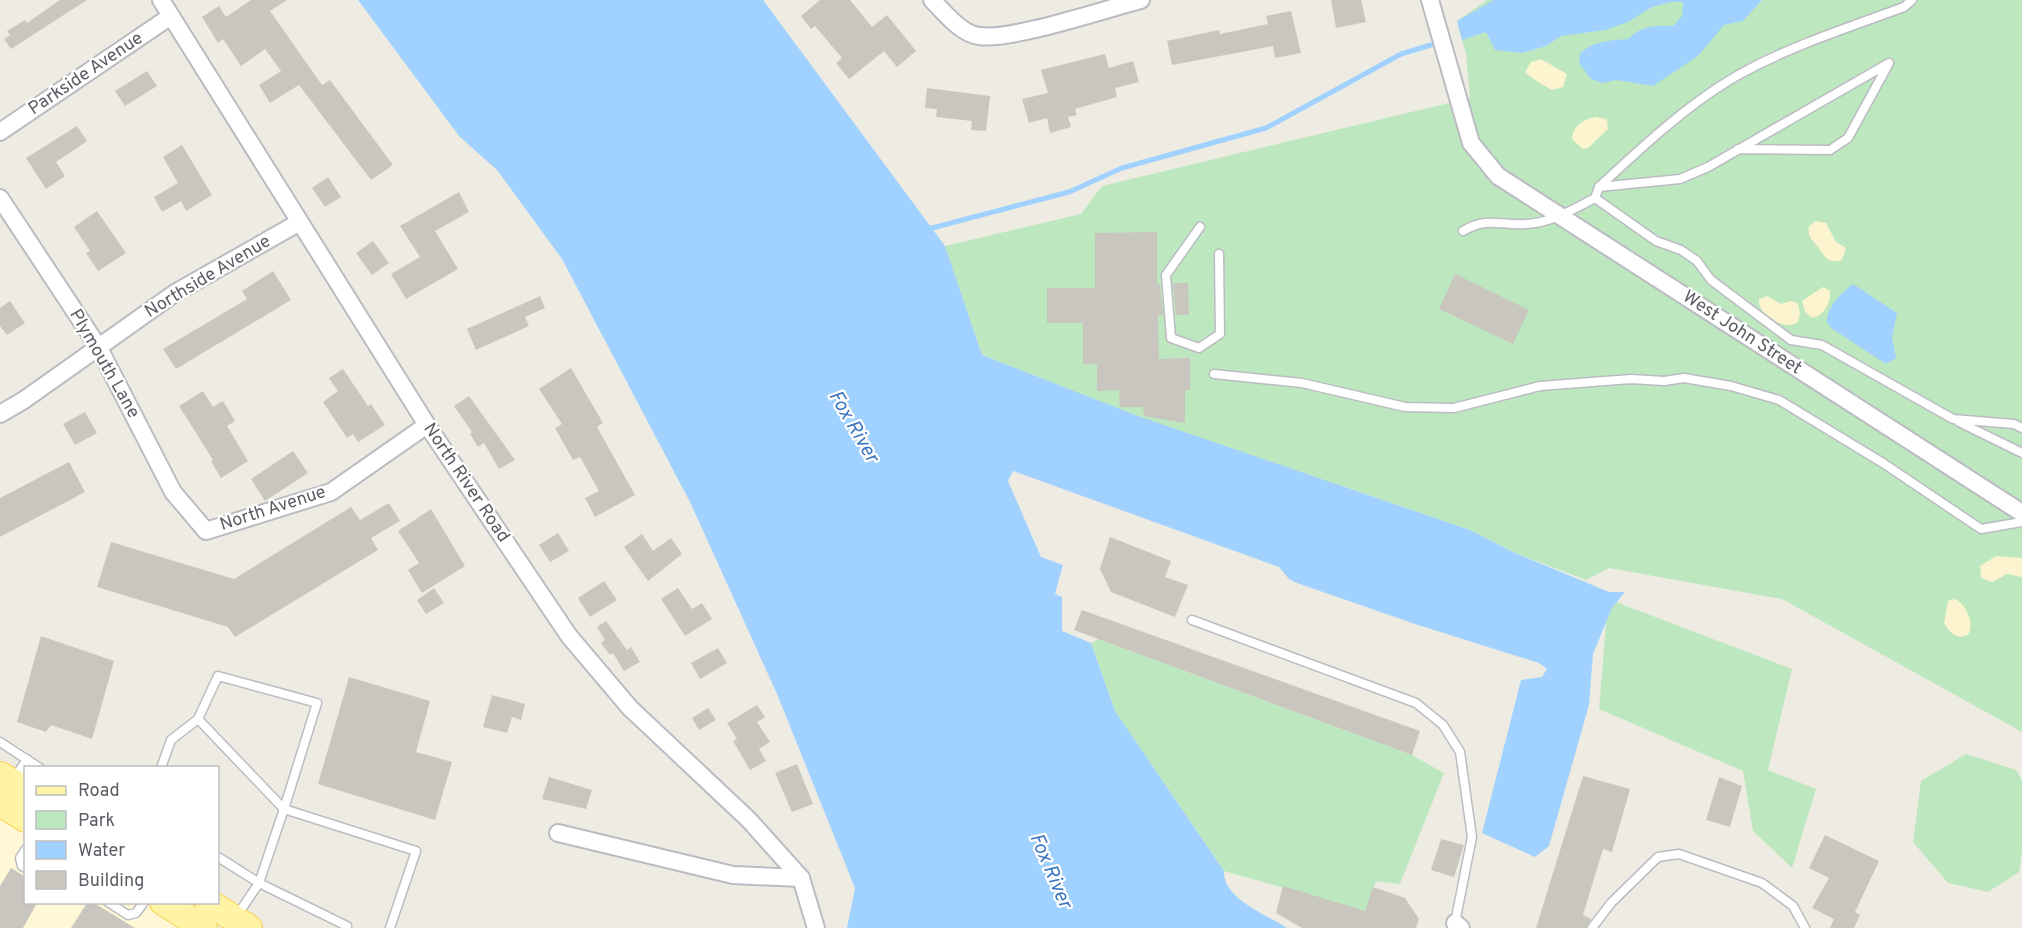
<svg xmlns="http://www.w3.org/2000/svg" width="2022" height="928" viewBox="0 0 2022 928" font-family="Overpass,sans-serif">
<rect width="100%" height="100%" fill="#eeece2"/>
<path fill="#fff7d6" d="M0 808 25 824 26 902 154 903 196 928H0Z"/>
<g fill="#bde7bf">
<path d="M1487 0H2022V732L1782 599 1609 568 1586 580 1513 552 1470 530 1137 416 982 355 945 246 1081 214 1102 186 1470 98 1466 54 1457 21Z"/>
<path d="M1608 599 1792 669 1768 770 1816 789 1792 868 1753 831 1743 771 1599 709Z"/>
<path d="M1098 639 1412 755 1444 773 1400 884 1376 881 1365 911 1224 871 1115 711 1091 643Z"/>
<path d="M1966 754 2016 770 2022 780V852L2019 872 1988 892 1948 883 1913 842 1921 781Z"/>
</g>
<g fill="#fcf3cf">
<path d="M1541 59 1567 74 1563 87 1552 90C1547 88 1527 75 1525 72L1531 62Z"/>
<path d="M1596 117 1607 119 1608 129 1588 148 1583 149 1572 139C1573 125 1584 119 1596 117Z"/>
<path d="M1815 221 1826 223 1836 242 1846 248 1842 260C1828 264 1825 257 1818 247 1812 239 1807 238 1809 226Z"/>
<path d="M1823 287 1830 291C1831 302 1824 316 1812 318L1805 312 1802 301Z"/>
<path d="M1767 296 1781 304 1790 301 1798 303 1800 314 1798 322C1784 332 1758 315 1759 299Z"/>
<path d="M1996 556 2022 558V577L2007 574 1992 582 1981 578 1980 566Z"/>
<path d="M1955 599C1966 604 1975 624 1968 635 1957 640 1950 633 1944 623L1948 601Z"/>
</g>
<g fill="#a1d2ff">
<path d="M358 0H763L945 246 982 355 1138 416 1470 530 1513 552 1609 592H1625L1612 608 1593 654 1589 705 1549 846 1535 857 1482 833 1521 680 1542 677 1547 669 1539 663 1415 624 1297 583 1289 579 1279 567 1013 471 1008 481 1041 557 1063 565 1055 594 1062 597V631L1091 643 1115 711 1224 871C1222 898 1267 915 1287 928H847L855 888 777 694 690 502 562 259 497 170 459 136Z"/>
<path d="M1494 0H1762L1743 21 1724 25 1698 56 1653 86 1616 80 1602 83 1591 79 1579 63 1580 53C1594 41 1611 40 1628 39 1641 26 1655 25 1673 26L1682 16 1683 2H1671L1652 7 1628 22 1605 30 1561 36 1546 46 1522 53 1495 50 1486 32 1462 40 1457 21Z"/>
<path d="M1853 284 1897 313 1892 337 1896 358 1886 364 1831 328 1827 322C1826 308 1842 292 1853 284Z"/>
</g>
<g fill="none" stroke-linecap="round" stroke-linejoin="round">
<path stroke="#a1d2ff" stroke-width="5" d="M932 228 1069 192 1122 168 1266 128 1401 54 1431 45"/>
</g>
<g fill="#c9c6bf">
<path d="M60 0H87L11 49 4 39 10 35 7 31 25 20 27 23Z"/>
<path d="M251 0H287L270 11 322 85 330 80 393 165 371 180 299 85 270 103 259 85 281 71 265 49 241 66 223 39 218 43 202 17 219 6 226 17Z"/>
<path d="M820 0H850L872 27 887 15 916 51 897 67 884 51 849 79 836 63 842 58 815 26 811 29 801 16Z"/>
<path d="M1331 0H1361L1366 22 1336 28Z"/>
<path d="M1291 11 1301 53 1275 58 1273 46 1172 65 1167 41 1219 30 1220 34 1268 24 1266 16Z"/>
<path d="M1105 54 1109 68 1133 61 1139 82 1115 88 1117 97 1075 109 1077 115 1068 117 1071 127 1050 133 1047 118 1029 123 1022 99 1048 93 1041 70Z"/>
<path d="M147 71 157 86 125 106 115 91Z"/>
<path d="M927 88 990 96 986 131 971 130 972 121 936 117 937 109 925 108Z"/>
<path d="M77 126 87 141 56 162 65 176 46 189 26 158Z"/>
<path d="M182 145 212 195 186 211 181 201 162 212 154 197 178 183 163 157Z"/>
<path d="M328 177 341 197 325 207 312 188Z"/>
<path d="M459 192 469 212 435 231 458 269 406 299 391 274 420 257 400 226Z"/>
<path d="M97 211 126 253 98 271 86 253 90 251 74 227Z"/>
<path d="M1157 232V284H1160L1163 315H1158L1159 359 1190 358V390H1185V423L1144 416 1143 407H1120L1119 390 1097 391V364H1083V323H1047V288H1095V233Z"/>
<path d="M373 241 389 263 372 275 356 253Z"/>
<path d="M273 271 291 300 176 369 163 349 247 299 242 291Z"/>
<path d="M1455 274 1529 310 1513 344 1439 309Z"/>
<path d="M1173 283H1188L1189 315H1176Z"/>
<path d="M540 296 545 308 525 317 529 326 476 350 467 329Z"/>
<path d="M10 301 25 323 7 335 0 326V308Z"/>
<path d="M571 368 603 423 597 427 635 495 595 517 585 498 599 491 580 457 573 460 555 428 562 424 539 389Z"/>
<path d="M343 369 368 406 371 404 385 425 358 442 353 434 347 438 323 402 338 391 329 378Z"/>
<path d="M203 391 213 407 223 401 235 421 227 426 248 461 221 478 211 461 213 460 179 406Z"/>
<path d="M469 396 515 460 499 469 484 443 478 447 470 434 472 432 454 406Z"/>
<path d="M85 412 97 433 75 445 63 424Z"/>
<path d="M293 451 308 473 265 501 251 479Z"/>
<path d="M69 462 85 492 0 537V498Z"/>
<path d="M389 503 400 521 371 538 378 550 235 637 228 627 97 587 111 542 234 579 351 507 360 520Z"/>
<path d="M431 509 465 566 422 593 408 570 419 563 398 531Z"/>
<path d="M558 533 569 551 550 562 539 545Z"/>
<path d="M642 534 653 551 671 538 682 554 648 581 624 547Z"/>
<path d="M1110 537 1171 561 1165 577 1188 585 1175 617 1111 592 1100 569Z"/>
<path d="M604 581 617 600 590 617 578 598Z"/>
<path d="M434 588 444 603 426 614 417 600Z"/>
<path d="M678 588 692 609 702 603 712 619 685 636 661 599Z"/>
<path d="M1082 610 1420 731 1412 755 1074 630Z"/>
<path d="M606 621 627 650 631 647 640 662 624 671 613 653 610 655 601 643 605 640 597 627Z"/>
<path d="M41 636 114 661 92 739 51 725 46 732 17 722Z"/>
<path d="M718 648 727 663 700 679 691 663Z"/>
<path d="M349 677 430 701 416 752 452 762 435 820 318 784Z"/>
<path d="M492 695 525 704 521 720 512 717 507 733 483 727Z"/>
<path d="M757 705 765 717 757 722 770 742 759 749 766 761 750 770 733 741 737 739 727 723Z"/>
<path d="M708 708 716 720 699 730 692 718Z"/>
<path d="M797 764 813 804 792 812 775 773Z"/>
<path d="M1583 776 1630 789 1612 852 1603 849 1583 915 1591 919 1586 928H1536Z"/>
<path d="M549 777 592 790 586 809 542 799Z"/>
<path d="M1719 777 1742 786 1730 827 1706 820Z"/>
<path d="M1825 835 1879 861 1855 912 1860 915 1854 928H1830L1834 919 1812 908 1829 878 1809 868Z"/>
<path d="M1441 839 1464 845 1454 877 1431 870Z"/>
<path d="M11 868 26 877V903H37L23 928H0V886Z"/>
<path d="M1283 886 1365 911 1373 887 1405 898 1419 919 1416 928H1302L1276 913Z"/>
<path d="M87 903H94L135 928H71Z"/>
</g>
<g fill="none" stroke-linecap="round" stroke-linejoin="round">
<g stroke="#babcc2" stroke-width="11">
<g id="lane">
<path d="M1599 187 1680 179 1708 167 1889 63 1848 138 1830 150 1738 149"/>
<path d="M1595 198 1656 241 1681 250 1697 261 1711 280 1791 340 1822 345 1953 419 2014 424 2022 428"/>
<path d="M1200 227 1166 275 1171 338 1199 348 1220 334 1219 254"/>
<path d="M1463 231C1488 216 1500 226 1526 224 1551 223 1574 209 1595 198L1599 187C1642 147 1691 101 1742 73 1793 45 1850 27 1904 7L1912 0"/>
<path d="M1214 374 1302 383 1405 407 1454 408 1540 386 1631 379 1664 381 1684 378 1731 386 1779 400 1883 463 1981 529 2022 522"/>
<path d="M1959 422 2022 453"/>
<path d="M1192 620 1416 703 1443 725 1460 752 1472 837 1455 923"/>
<path d="M0 742 40 768"/>
<path d="M161 768 171 740 198 719 218 676 317 703 284 809 198 719"/>
<path d="M14 779 27 759"/>
<path d="M26 849 20 858 22 866 26 868"/>
<path d="M218 857 259 883 347 926"/>
<path d="M108 902 128 915 136 913 144 902"/>
<path d="M236 917 259 883 284 809 416 851 390 928"/>
<path d="M1592 928 1611 903 1658 857 1679 854 1762 883 1793 906 1805 928"/>
</g>
</g>
<g stroke="#babcc2" stroke-width="20">
<g id="street">
<path d="M161 0 427 425 569 636 630 708 749 820 801 878 816 928"/>
<path d="M932 0C944 12 961 34 979 36 1011 41 1105 9 1141 0"/>
<path d="M1430 0 1471 143 1498 176 2022 513"/>
<path d="M0 132 171 16"/>
<path d="M0 198 99 348 173 492 206 531 331 492 427 425"/>
<path d="M0 414 24 400 175 293 298 223"/>
<path d="M558 833 733 875 801 878"/>
<path d="M1455 923 1461 928"/>
</g>
</g>
<g stroke="#f9d151" stroke-width="28">
<g id="primary">
<path d="M0 775 26 790"/>
<path d="M0 803 26 819"/>
<path d="M163 902 204 928"/>
<path d="M208 902 249 928"/>
</g>
</g>
<use href="#lane" stroke="#fff" stroke-width="8"/>
<use href="#street" stroke="#fff" stroke-width="16"/>
<use href="#primary" stroke="#fff4a6" stroke-width="26"/>
</g>
<g text-anchor="middle" dominant-baseline="central" stroke-width="4.5" stroke-linejoin="round" paint-order="stroke">
<g font-size="18" fill="#5a5e64" stroke="#fff">
<text transform="translate(86 74) rotate(-34)">Parkside Avenue</text>
<text transform="translate(208 277) rotate(-31)">Northside Avenue</text>
<text transform="translate(1742 333) rotate(33)">West John Street</text>
<text transform="translate(104 364) rotate(60)">Plymouth Lane</text>
<text transform="translate(466 483) rotate(56)">North River Road</text>
<text transform="translate(273 509) rotate(-18)">North Avenue</text>
</g>
<g font-size="20" font-style="italic" fill="#3b76c0" stroke="#fff">
<text transform="translate(853 427) rotate(60)">Fox River</text>
<text transform="translate(1050 871) rotate(67)">Fox River</text>
</g>
</g>
<rect x="24" y="766" width="195" height="138" fill="#ffffff" stroke="#bdbfc1" stroke-width="1.5"/>
<rect x="36" y="786" width="30" height="9" fill="#fff4a6" stroke="#bdbfc1" stroke-width="1.5"/>
<text x="78" y="796" font-size="18" fill="#5a5e64">Road</text>
<rect x="36" y="811" width="30" height="18" fill="#bde7bf" stroke="#bdbfc1" stroke-width="1.5"/>
<text x="78" y="826" font-size="18" fill="#5a5e64">Park</text>
<rect x="36" y="841" width="30" height="18" fill="#a1d2ff" stroke="#bdbfc1" stroke-width="1.5"/>
<text x="78" y="856" font-size="18" fill="#5a5e64">Water</text>
<rect x="36" y="871" width="30" height="18" fill="#c9c6bf" stroke="#bdbfc1" stroke-width="1.5"/>
<text x="78" y="886" font-size="18" fill="#5a5e64">Building</text>
</svg>
